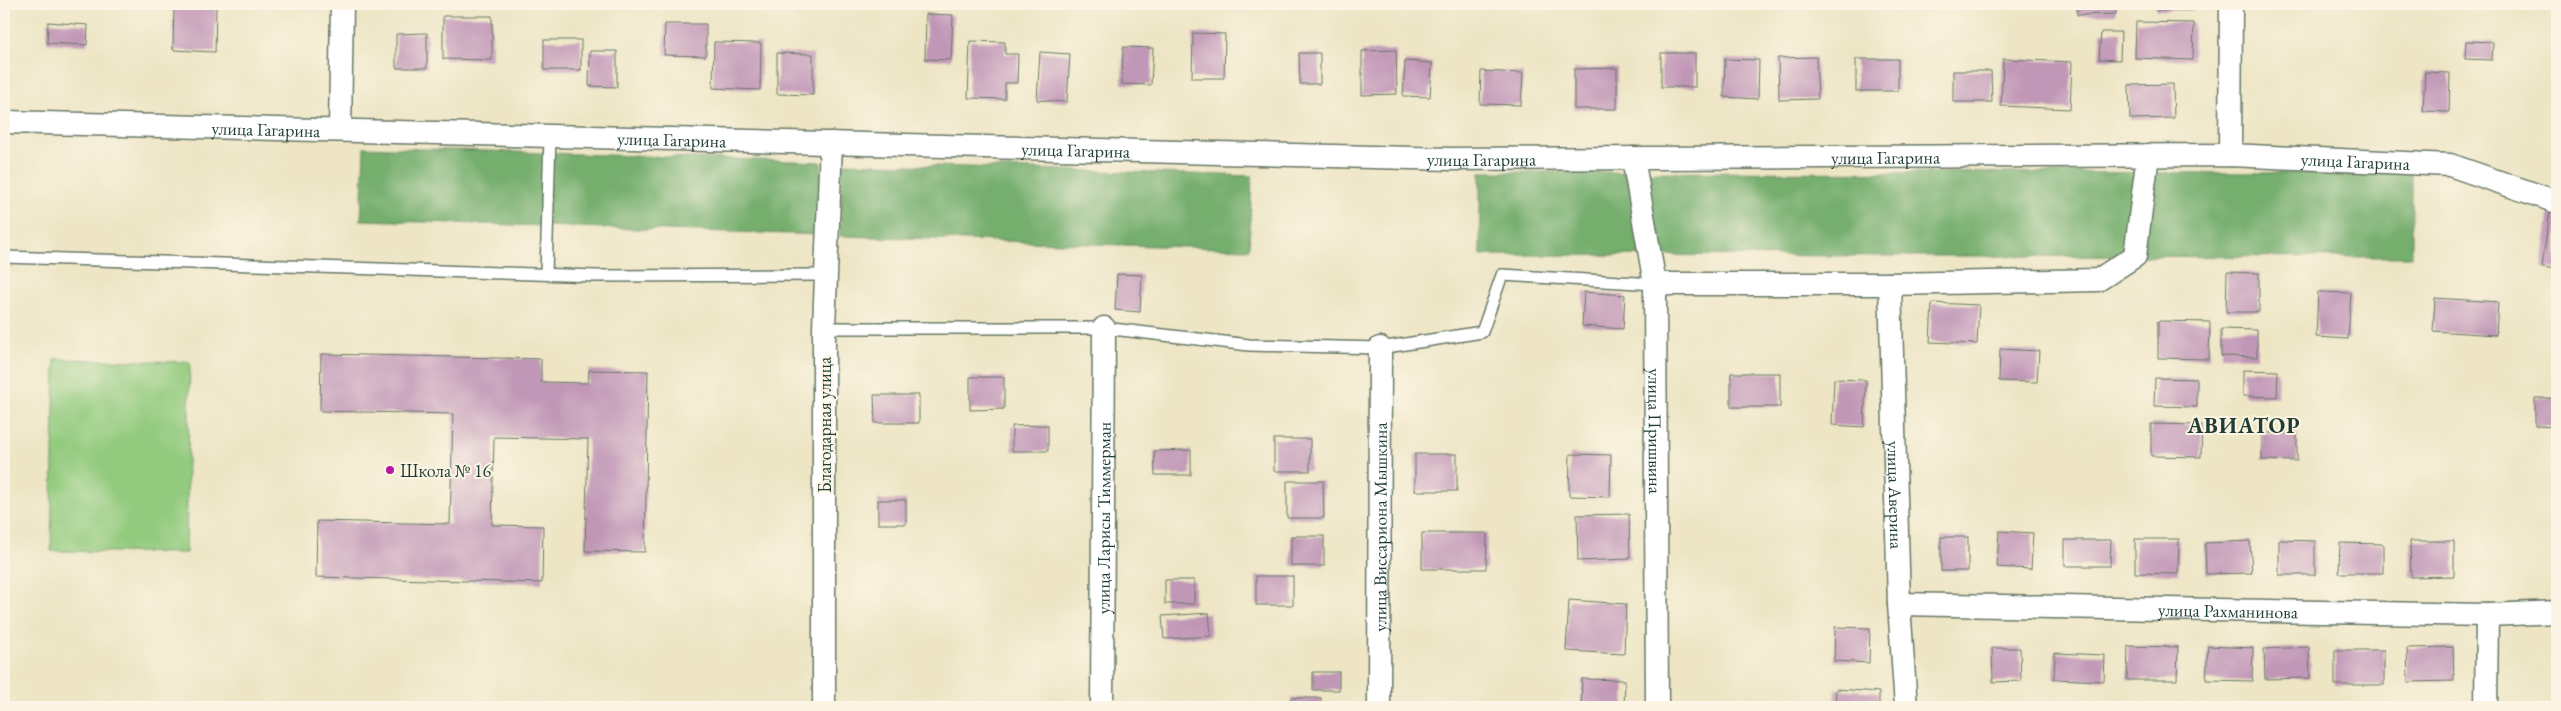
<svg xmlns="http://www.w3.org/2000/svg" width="2561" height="711" viewBox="0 0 2561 711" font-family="'EB Garamond',serif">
<rect width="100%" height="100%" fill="#fcf5e5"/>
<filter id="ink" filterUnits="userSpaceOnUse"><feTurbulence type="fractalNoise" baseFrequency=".02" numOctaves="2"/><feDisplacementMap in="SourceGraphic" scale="10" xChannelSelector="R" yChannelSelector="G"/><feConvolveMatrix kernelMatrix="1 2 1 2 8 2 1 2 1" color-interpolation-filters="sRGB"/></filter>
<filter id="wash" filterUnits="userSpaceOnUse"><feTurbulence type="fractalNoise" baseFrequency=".0096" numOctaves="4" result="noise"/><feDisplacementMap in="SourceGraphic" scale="20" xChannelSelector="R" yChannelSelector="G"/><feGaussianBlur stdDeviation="1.12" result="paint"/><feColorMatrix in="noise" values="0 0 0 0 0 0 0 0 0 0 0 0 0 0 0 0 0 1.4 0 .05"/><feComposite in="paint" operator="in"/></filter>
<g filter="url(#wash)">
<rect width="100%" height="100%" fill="#ede5c4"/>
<path fill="#92ca7e" stroke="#588459" d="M55 359 190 362 186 553 51 551Z"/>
<g fill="#75ae6d" stroke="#4a7650">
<path d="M364 147 821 162V235L361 220Z"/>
<path d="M842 163 1252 176 1249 249 840 236Z"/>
<path d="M1480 172 2412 173V257L1480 255Z"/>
</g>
<g id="blocks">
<g fill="#c197b7">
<path d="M2077 4H2116V14L2077 15Z"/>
<rect x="2156" y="4" width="37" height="6"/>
<path d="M174 5 216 6 215 52 173 50Z"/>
<path d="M926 14 953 15 951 60 925 59Z"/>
<path d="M443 16H492V60L443 59Z"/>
<path d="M48 22 88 25 87 45 47 43Z"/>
<path d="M2136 22 2194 23 2193 60 2135 58Z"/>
<path d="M665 24H706V56L664 55Z"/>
<path d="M2101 32H2121L2120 60 2099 59Z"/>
<path d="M427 33V68H396V34Z"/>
<path d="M1193 33 1225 34 1224 78H1192Z"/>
<rect x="544" y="40" width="37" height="30"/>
<path d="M970 41 1005 42V54H1018L1017 83H1005V99L968 98Z"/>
<path d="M2466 41 2493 42 2492 60 2465 59Z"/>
<path d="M714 42 761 43 760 90 713 88Z"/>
<path d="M1123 47 1153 48 1151 85 1122 84Z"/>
<path d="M1396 50 1397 94 1362 95V51Z"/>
<path d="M590 51H617V87L589 86Z"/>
<path d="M1040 52 1070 54 1067 102 1037 100Z"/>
<path d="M777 53 813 54V95L777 94Z"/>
<path d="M1299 53H1320V84H1300Z"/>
<rect x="1661" y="53" width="34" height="34"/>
<path d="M1816 57 1818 99 1779 100 1778 58Z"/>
<path d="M1725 59 1759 60 1758 99 1724 97Z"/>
<rect x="1856" y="59" width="42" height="32"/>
<path d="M2003 59 2072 62 2070 109 2001 106Z"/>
<path d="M1405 61 1432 63 1430 97 1403 96Z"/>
<path d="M1617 68V109H1574V69Z"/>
<path d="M1481 71 1523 73 1521 105 1480 104Z"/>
<path d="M1953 71H1991L1992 102H1953Z"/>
<path d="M2425 72 2450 73 2449 112 2423 111Z"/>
<path d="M2173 84 2174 118 2130 119 2129 85Z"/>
<path d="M2550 210 2557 211V269L2542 267Z"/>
<path d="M2227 272 2259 273V312H2226Z"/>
<path d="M1117 274 1142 275 1140 312 1115 310Z"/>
<path d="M1584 292 1625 295 1623 329 1582 326Z"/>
<path d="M2318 292 2351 293 2348 339 2316 337Z"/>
<path d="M2435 298 2498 302 2496 335 2433 331Z"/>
<path d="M1932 303 1979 305 1977 344 1930 342Z"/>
<path d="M2158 321 2210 322 2209 359 2158 358Z"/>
<path d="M2221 329 2257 330V357L2221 356Z"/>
<path d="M2000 349 2039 351 2037 382 1999 381Z"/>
<path d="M321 354 541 359V382L588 383 589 370 648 371 645 552 585 551 588 439 494 437 492 525 543 526 542 583 316 577 317 521 450 524 453 414 320 411Z"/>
<path d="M2243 370 2278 371 2277 397 2243 396Z"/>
<rect x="1731" y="373" width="49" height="34"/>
<path d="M970 377H1004V409L970 410Z"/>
<path d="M2155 378 2197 379V407L2154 406Z"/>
<path d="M1834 379 1866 380 1864 427 1832 425Z"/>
<path d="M874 395H919V423H875Z"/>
<path d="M2535 398H2557V427L2535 426Z"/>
<path d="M2151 424 2202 425 2201 457 2151 456Z"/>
<path d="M1048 425V451H1012V426Z"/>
<path d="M2262 433H2297V461L2262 460Z"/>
<rect x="1274" y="439" width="36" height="32"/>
<path d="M1191 450V475H1155L1154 451Z"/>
<rect x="1415" y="454" width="42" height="37"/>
<path d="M1570 454 1611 455 1610 497 1569 496Z"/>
<path d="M1287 481H1323L1324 518H1287Z"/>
<rect x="878" y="500" width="28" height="24"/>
<path d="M1629 514 1630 559 1578 561 1577 515Z"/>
<path d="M1999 531 2033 533 2031 569 1997 567Z"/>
<path d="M1422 533H1487L1486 569H1422Z"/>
<rect x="1291" y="536" width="33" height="30"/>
<rect x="1941" y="537" width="27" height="34"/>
<path d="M2135 539H2179L2178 574 2135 573Z"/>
<path d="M2065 540H2111L2110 566H2065Z"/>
<path d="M2279 540 2315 541V575H2279Z"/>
<path d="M2250 541 2252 573 2206 574 2205 543Z"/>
<path d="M2410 541H2454V576L2411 577Z"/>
<path d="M2340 543 2383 544V573H2339Z"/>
<rect x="1256" y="576" width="37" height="29"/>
<rect x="1165" y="580" width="29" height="24"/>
<path d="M1569 600 1626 604 1624 654 1566 651Z"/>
<path d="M1209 613 1211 636 1164 639 1162 616Z"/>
<path d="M1835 627 1870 628 1869 663 1834 661Z"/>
<path d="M2128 646 2178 647 2177 680H2127Z"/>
<path d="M2208 646 2253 648 2252 681 2206 680Z"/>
<path d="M2309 647 2310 678 2265 679 2264 649Z"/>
<path d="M2453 647 2454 681 2408 682 2407 648Z"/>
<path d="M1992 648H2020L2021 681 1993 682Z"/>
<rect x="2335" y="650" width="49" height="35"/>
<path d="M2055 653 2105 655 2104 681 2054 679Z"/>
<rect x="1313" y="672" width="26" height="18"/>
<path d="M1582 679 1625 680 1624 707H1581Z"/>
<path d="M1836 689 1879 692V707H1835Z"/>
<rect x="1291" y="698" width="30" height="9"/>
</g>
</g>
</g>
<g filter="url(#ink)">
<use href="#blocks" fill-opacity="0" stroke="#677866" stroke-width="1"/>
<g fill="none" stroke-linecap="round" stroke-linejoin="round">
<g stroke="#677866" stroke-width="14">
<g id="lane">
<path d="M4 257 596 276 825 275"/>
<path d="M546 274 550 136"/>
<path d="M824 328H1104L1249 345 1380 348 1482 332 1502 275 1655 284"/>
</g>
</g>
<g stroke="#677866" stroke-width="25">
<g id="street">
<path id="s1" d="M4 122 1451 159 2230 155 2450 165 2557 202"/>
<path d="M340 130 342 4"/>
<path d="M2230 155 2231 4"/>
<path id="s2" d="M1633 158 1655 284 1657 707"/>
<path d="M1655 284H1890L2098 280 2135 256 2148 155"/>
<path id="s3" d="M1890 284 1899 604 1906 707"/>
<path id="s4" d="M1899 604 2487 615 2557 612"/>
<path d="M824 707V328L831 143"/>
<path id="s5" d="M1102 707 1104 328"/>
<path id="s6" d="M1379 707 1380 348"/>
<path d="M2486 707 2487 615"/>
</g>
</g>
<use href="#lane" stroke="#fff" stroke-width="11"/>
<use href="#street" stroke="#fff" stroke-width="22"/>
</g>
</g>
<circle fill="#b5179e" stroke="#fcf5e5" stroke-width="2" cx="390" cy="470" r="5"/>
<g text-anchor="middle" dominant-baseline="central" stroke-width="4" stroke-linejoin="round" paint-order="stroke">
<g font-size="18" fill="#1f3d34" stroke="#fcf5e5">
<text stroke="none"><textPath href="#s1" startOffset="262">улица Гагарина</textPath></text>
<text stroke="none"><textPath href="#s1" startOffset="668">улица Гагарина</textPath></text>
<text stroke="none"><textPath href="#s1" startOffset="1072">улица Гагарина</textPath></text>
<text stroke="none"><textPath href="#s1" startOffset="1882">улица Гагарина</textPath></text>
<text stroke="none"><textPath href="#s1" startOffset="1478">улица Гагарина</textPath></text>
<text stroke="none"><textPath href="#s1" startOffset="2352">улица Гагарина</textPath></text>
<text transform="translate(824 425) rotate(-90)">Благодарная улица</text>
<text stroke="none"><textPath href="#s2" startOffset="275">улица Пришвина</textPath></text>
<text stroke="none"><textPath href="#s3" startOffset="211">улица Аверина</textPath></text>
<text stroke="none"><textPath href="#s5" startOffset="189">улица Ларисы Тиммерман</textPath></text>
<text stroke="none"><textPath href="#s6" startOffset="180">улица Виссариона Мышкина</textPath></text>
<text stroke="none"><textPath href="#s4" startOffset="329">улица Рахманинова</textPath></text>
</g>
<g font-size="18" fill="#1f3d34" stroke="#fcf5e5" text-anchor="start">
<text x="400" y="470">Школа № 16</text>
</g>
<g font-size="22" font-weight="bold" letter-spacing="1" fill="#1f3d34" stroke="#fcf5e5">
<text x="2244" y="425">АВИАТОР</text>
</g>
</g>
<rect width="2561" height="711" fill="none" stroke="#fcf5e5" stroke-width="20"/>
</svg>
